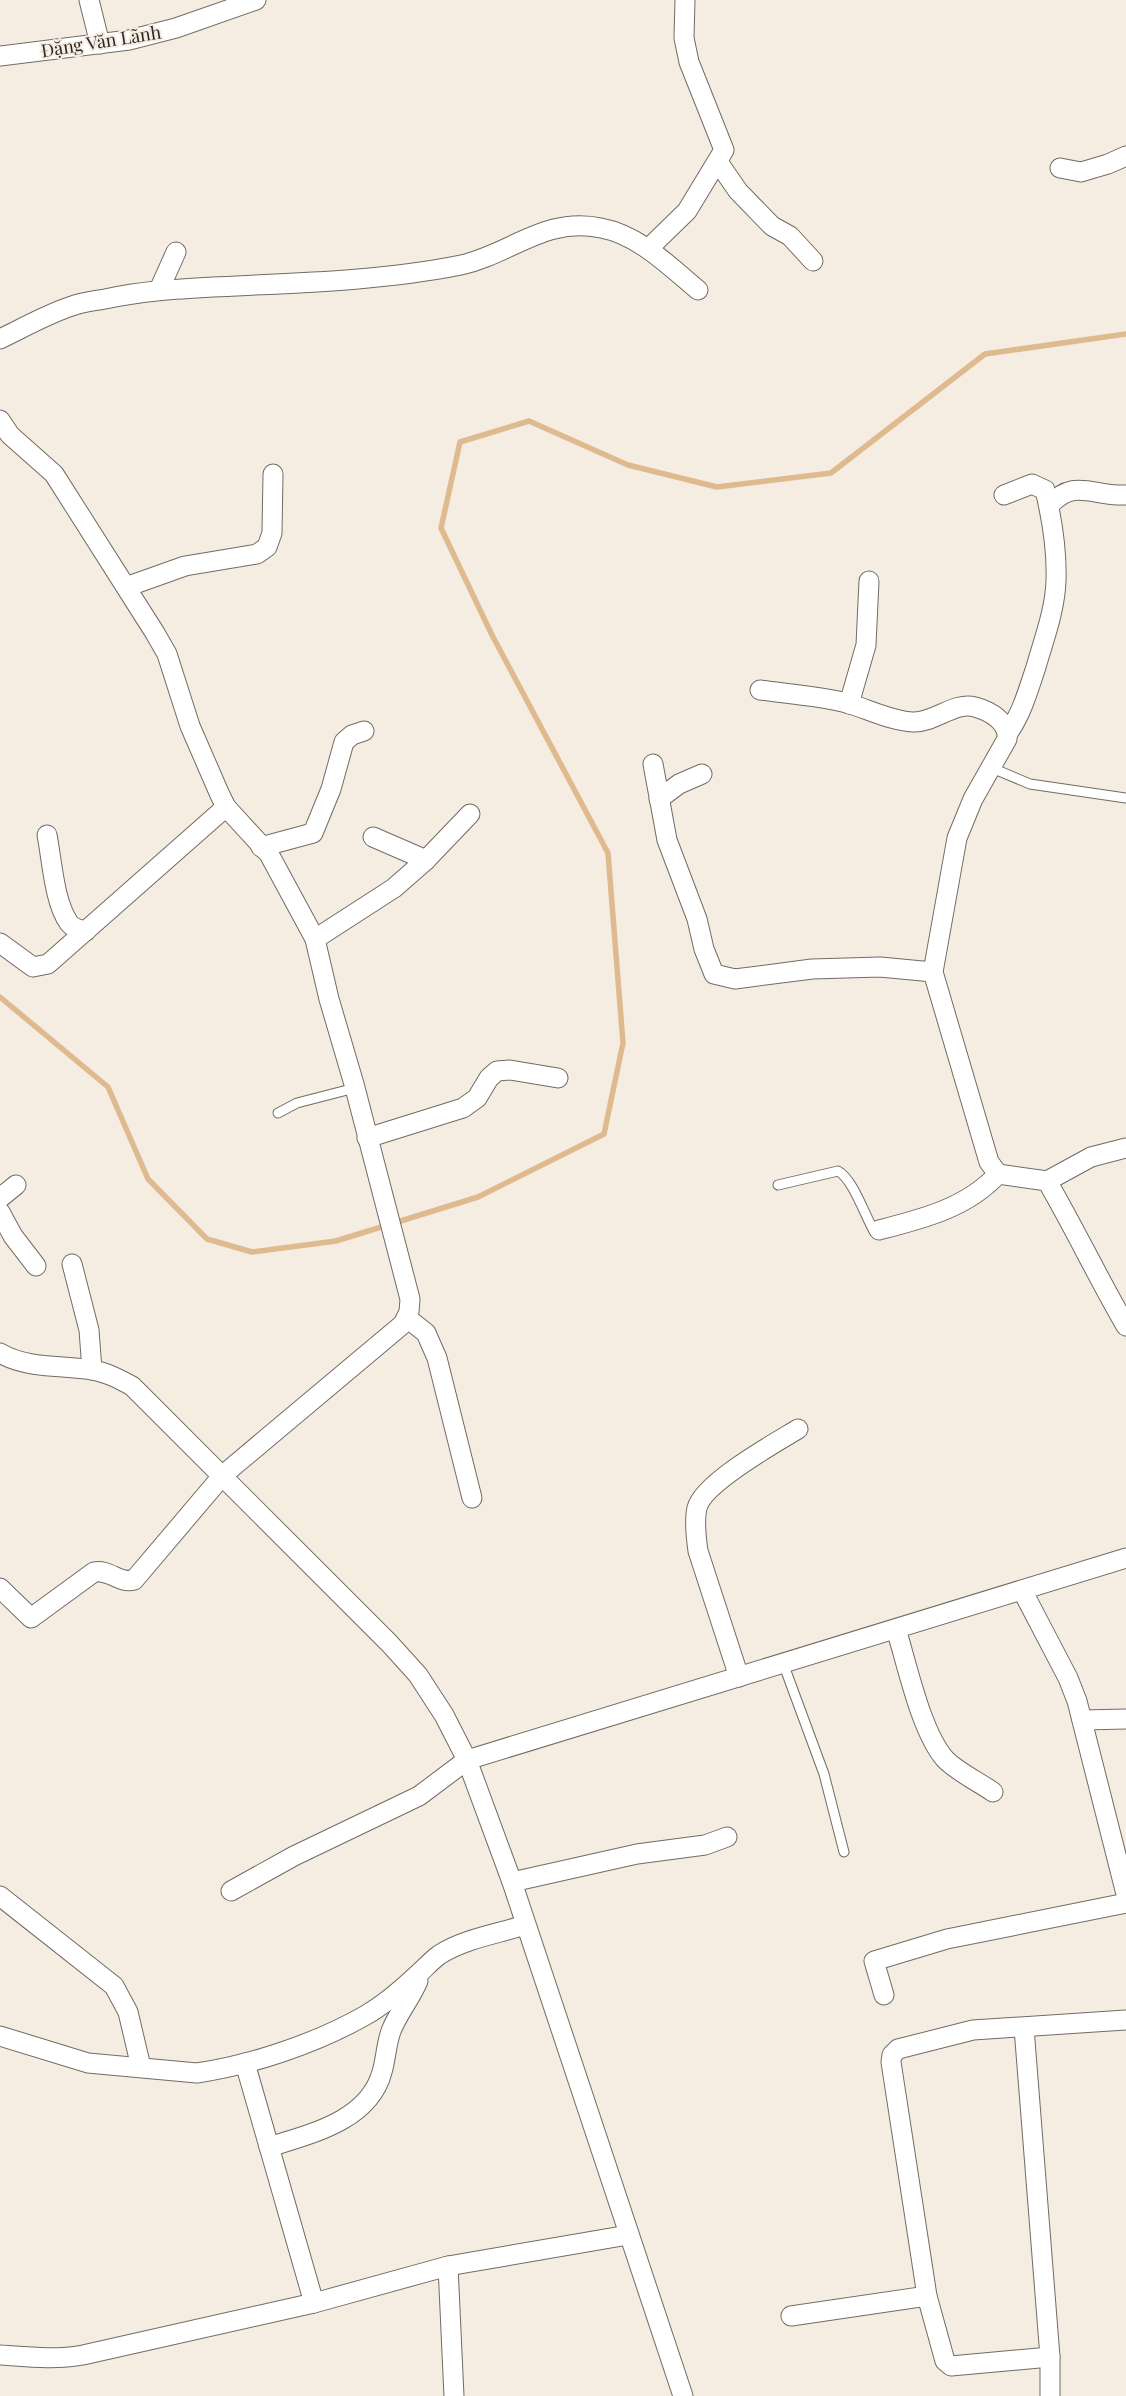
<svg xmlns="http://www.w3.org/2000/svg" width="1126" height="2396" viewBox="0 0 1126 2396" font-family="'Playfair Display',serif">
<rect width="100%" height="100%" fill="#f5ece2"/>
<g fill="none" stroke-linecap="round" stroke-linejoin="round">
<path stroke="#dfba8f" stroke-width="5.5" d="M0 997 108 1087 148 1179 207 1239 252 1252 336 1241 478 1197 604 1134 623 1043 608 853 492 635 441 528 460 442 529 421 628 465 717 487 831 473 985 354 1126 334"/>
<g stroke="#736b63" stroke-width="11">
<g id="service">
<path d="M992 768 1030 784 1126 798"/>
<path d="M278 1113 297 1103 355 1088"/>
<path d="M778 1185 838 1171C853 1179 865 1216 874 1231L878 1230"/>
<path d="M783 1663 824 1774 844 1852"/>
</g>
</g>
<g stroke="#736b63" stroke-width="21">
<g id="minor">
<path d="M89 0 100 44"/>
<path d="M0 56 129 40 176 28 256 0"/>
<path d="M718 162 738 191 772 226 790 236 813 261"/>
<path d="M1060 168 1081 172 1108 164 1126 156"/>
<path d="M648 249 687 211 724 150 689 62 684 38 685 0"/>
<path d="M159 290 176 252"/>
<path d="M0 339C23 328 47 314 72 306 82 302 94 301 105 299 142 291 176 289 213 287 294 283 382 281 461 265 511 254 545 216 601 228 639 235 669 266 698 290"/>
<path d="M0 420 10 435 54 474 155 633 167 654 190 726 220 795 226 807 269 854 315 939 329 999 354 1084 410 1299 409 1312 403 1324 223 1475 134 1580C119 1584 110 1569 94 1572L31 1618 0 1588"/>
<path d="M1004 495 1032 484 1045 490C1052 519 1057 551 1056 581 1055 610 1044 639 1036 667 1028 691 1022 713 1008 733"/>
<path d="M1049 506C1074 477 1093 497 1126 495"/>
<path d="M126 587 185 566 257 554 267 547 272 533 273 474"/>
<path d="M760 690C789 694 819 696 847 703 868 709 891 721 913 722 934 723 955 701 975 707 990 711 1009 722 1007 739L973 799 957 838 933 972 989 1162 998 1174 1047 1181C1075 1229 1098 1278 1126 1326"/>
<path d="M849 704 866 645 869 581"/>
<path d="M653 764 667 840 697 919 704 949 714 974 735 979 812 969 880 967 933 972"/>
<path d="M659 799 679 784 702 774"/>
<path d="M47 835C52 860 54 902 69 923 73 928 79 930 86 931"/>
<path d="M373 837 426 860"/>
<path d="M261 847 313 833 331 789 344 742 352 735 364 731"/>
<path d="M315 939 394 888 426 860 470 814"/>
<path d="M0 943 33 967 48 964 226 807"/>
<path d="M367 1138 463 1108 477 1098 489 1078 497 1071 510 1070 558 1078"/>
<path d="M1047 1181 1091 1157 1126 1148"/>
<path d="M0 1198 16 1185"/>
<path d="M0 1212 13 1236 36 1266"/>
<path d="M879 1230C922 1219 967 1208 998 1174"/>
<path d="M72 1264 89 1330 92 1370"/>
<path d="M407 1318 426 1333 437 1358 472 1498"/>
<path d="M0 1353C27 1369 62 1365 92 1370 106 1372 119 1379 132 1386L390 1644 418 1675 444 1715 467 1760 512 1882 683 2396"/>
<path d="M1022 1590 1068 1678 1077 1701 1126 1894"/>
<path d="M896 1629C907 1664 921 1732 945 1759 956 1771 979 1782 993 1792"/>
<path d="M739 1677 698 1551C696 1537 694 1521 697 1508 703 1483 775 1443 798 1429"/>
<path d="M1082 1720 1126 1719"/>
<path d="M512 1882 637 1854 705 1845 727 1837"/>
<path d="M231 1891 294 1856 419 1796 467 1760 1126 1558"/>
<path d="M0 1896 114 1986 128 2012 141 2067"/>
<path d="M884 1995 874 1961 947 1939 1126 1903"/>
<path d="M1024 2028 1050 2357V2396"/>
<path d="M0 2036 88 2063 197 2073C252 2065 317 2043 366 2015 385 2004 400 1991 416 1976 424 1969 431 1961 439 1955 463 1939 497 1934 525 1925"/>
<path d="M245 2063 314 2303"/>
<path d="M269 2147C310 2134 369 2121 382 2072 386 2059 386 2045 391 2031 398 2013 411 1998 418 1981"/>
<path d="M448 2266 454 2396"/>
<path d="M791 2316 927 2296"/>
<path d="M0 2355C29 2357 55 2360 83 2355L314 2303 448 2266 628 2235"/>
<path d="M1050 2357 951 2366 945 2361 927 2296 891 2062 892 2055 898 2049 973 2030 1126 2020"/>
</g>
</g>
<use href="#service" stroke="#fff" stroke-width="9"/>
<use href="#minor" stroke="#fff" stroke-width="19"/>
</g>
<g text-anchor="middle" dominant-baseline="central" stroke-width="4" stroke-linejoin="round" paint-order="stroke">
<g font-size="18" fill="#2b2824" stroke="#f5ece2">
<text transform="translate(101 41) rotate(-9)">Đặng Văn Lãnh</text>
</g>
</g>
</svg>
